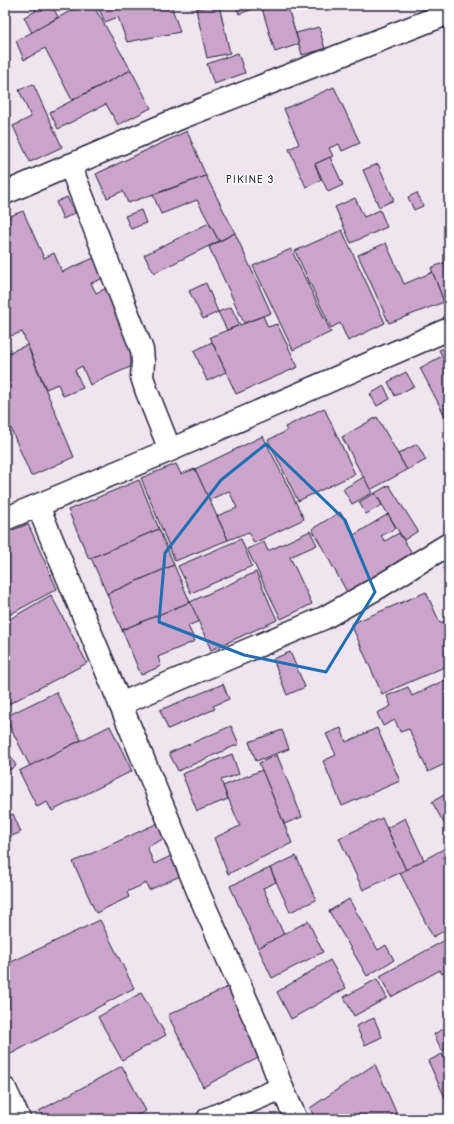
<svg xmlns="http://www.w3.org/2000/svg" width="454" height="1124" viewBox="0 0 454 1124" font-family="Pangolin,sans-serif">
<rect width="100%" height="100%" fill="#efe4ef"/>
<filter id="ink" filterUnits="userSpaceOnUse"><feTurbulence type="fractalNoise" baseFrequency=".025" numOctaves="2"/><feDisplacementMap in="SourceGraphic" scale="8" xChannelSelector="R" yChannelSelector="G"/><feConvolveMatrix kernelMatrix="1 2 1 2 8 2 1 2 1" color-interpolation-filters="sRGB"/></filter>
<g filter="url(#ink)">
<g fill="#cba4cb" stroke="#22223b">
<path d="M33 5H52L58 17 32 33 24 17 36 11Z"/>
<path d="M81 5H93L131 70 72 100 45 48 24 60 16 41Z"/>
<path d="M97 5H171L180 32 127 42 118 17 105 22Z"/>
<path d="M214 5H219L230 53 207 58 196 9Z"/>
<path d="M236 5H261V6L239 14Z"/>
<path d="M261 5H287L299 44 275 52Z"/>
<path d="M319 27 325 49 302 55 296 33Z"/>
<path d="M238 53 245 73 214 84 207 64Z"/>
<path d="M131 70 151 108 118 125 106 104 58 129 50 112Z"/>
<path d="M33 84 62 147 30 162 13 126 31 117 19 90Z"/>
<path d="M334 87 360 143 342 151 339 144 329 148 333 156 315 164 321 180 306 187 289 149 299 144 284 109Z"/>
<path d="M187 131 206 176 128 203 123 191 107 198 96 174Z"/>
<path d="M330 157 343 185 328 192 315 164Z"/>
<path d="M378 164 394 200 379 207 363 170Z"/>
<path d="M206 176 235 233 219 241 197 200 161 214 153 195Z"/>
<path d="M417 193 423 206 414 210 408 197Z"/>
<path d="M67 197 75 213 63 219 56 202Z"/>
<path d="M355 198 364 217 380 210 387 227 351 243 335 207Z"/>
<path d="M141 210 146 223 131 229 125 216Z"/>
<path d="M23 211 44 258 54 253 62 272 96 257 104 278 91 283 96 293 109 287 139 363 90 385 82 366 75 370 83 388 63 396 58 384 46 389 22 332 5 338V218Z"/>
<path d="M209 223 219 241 154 273 144 255Z"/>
<path d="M342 230 385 323 348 341 340 323 331 328 295 251Z"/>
<path d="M235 233 271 313 244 323 209 247Z"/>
<path d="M386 243 404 284 433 272 444 302 389 323 358 255Z"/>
<path d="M291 249 331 332 293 350 253 266Z"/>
<path d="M448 261 449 264V300L444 302 431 268Z"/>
<path d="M206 283 218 312 203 319 189 291Z"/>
<path d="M231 307 240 325 227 330 218 312Z"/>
<path d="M263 316 268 327 277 324 298 367 236 394 210 337Z"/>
<path d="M212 342 226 372 207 381 194 351Z"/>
<path d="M27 345 74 457 31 476 5 415V354Z"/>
<path d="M449 346V369L439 350Z"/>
<path d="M442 356 449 369V417L446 418 420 368Z"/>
<path d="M406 372 414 386 395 396 388 382Z"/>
<path d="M384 386 390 399 377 406 370 394Z"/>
<path d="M324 408 355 474 298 501 268 440 287 431 285 427Z"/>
<path d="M377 417 407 470 370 490 342 437Z"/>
<path d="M263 436 304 519 254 543 249 532 228 540 217 516 237 508 229 491 209 500 195 469Z"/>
<path d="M417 444 426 460 407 470 398 454Z"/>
<path d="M449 446V459L443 450Z"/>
<path d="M176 464 181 474 195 469 228 540 175 561 141 478Z"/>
<path d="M364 477 372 493 352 504 343 489Z"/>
<path d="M5 478 8 486 5 487Z"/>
<path d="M139 480 159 529 89 559 68 510Z"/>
<path d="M389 485 418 531 404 540 375 493Z"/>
<path d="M375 493 382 505 366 514 359 502Z"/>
<path d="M340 512 354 535 388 514 396 528 381 536 385 541 399 533 414 556 347 592 312 529Z"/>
<path d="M28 524 57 589 5 617V533Z"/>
<path d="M159 529 174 565 107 594 91 558Z"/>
<path d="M310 531 317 545 290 557 312 604 281 619 247 549 264 542 268 551Z"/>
<path d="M241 539 252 566 191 593 178 566Z"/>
<path d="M174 565 190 602 122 630 107 594Z"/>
<path d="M256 572 277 620 211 650 190 602Z"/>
<path d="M426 592 440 623 449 619V641L446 642 449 649V665L382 694 351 624Z"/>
<path d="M51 595 87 663 5 706V622Z"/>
<path d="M190 602 199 621 188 626 195 641 158 657 161 666 141 675 122 630Z"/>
<path d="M290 652 305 687 287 695 273 659Z"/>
<path d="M449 678V762L428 772 409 729 400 732 395 720 383 726 377 713 391 706 387 696 408 687 412 696Z"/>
<path d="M223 684 229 699 213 706 215 709 168 729 160 710Z"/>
<path d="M56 692 81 740 30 766 5 717Z"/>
<path d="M110 726 132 771 52 811 47 802 37 807 19 771Z"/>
<path d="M231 726 239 744 178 771 169 753Z"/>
<path d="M341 728 346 742 377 728 400 781 342 806 323 761 336 755 326 734Z"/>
<path d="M282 730 289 749 256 761 249 742Z"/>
<path d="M5 745 16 766 5 772Z"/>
<path d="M232 754 239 774 221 780 228 799 197 811 182 774Z"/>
<path d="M277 755 302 817 284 824 259 763Z"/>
<path d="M262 770 292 843 228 874 214 838 240 826 223 786Z"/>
<path d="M449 792V832L432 802Z"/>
<path d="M13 814 21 832 5 839V817Z"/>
<path d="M382 818 406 870 363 890 339 838Z"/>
<path d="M405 818 424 860 406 870 387 828Z"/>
<path d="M158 823 165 838 147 847 154 864 171 856 180 876 149 890 146 883 127 892 129 897 96 913 73 862Z"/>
<path d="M449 846V884L447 886 449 889V928L433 937 400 873Z"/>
<path d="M296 856 316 900 290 912 270 868Z"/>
<path d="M270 868 276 882 263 888 284 935 258 948 230 886Z"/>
<path d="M349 899 378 950 386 945 394 960 367 976 329 911Z"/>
<path d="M100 920 134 988 9 1055 5 1047V965Z"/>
<path d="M308 921 323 952 272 978 258 948Z"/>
<path d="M447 939 449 943V970L442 974 440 970 391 997 380 976Z"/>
<path d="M330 960 346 988 291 1019 277 992Z"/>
<path d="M377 979 387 998 354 1016 344 997Z"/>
<path d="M230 986 262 1056 203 1087 168 1015Z"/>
<path d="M141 993 166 1035 122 1060 98 1017Z"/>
<path d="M374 1018 382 1037 365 1045 356 1026Z"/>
<path d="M449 1026V1048L442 1051 434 1034Z"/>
<path d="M442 1054 449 1069V1106L428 1061Z"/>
<path d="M375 1064 399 1119H315L310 1108Z"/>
<path d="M122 1066 146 1111 130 1119H43L39 1111Z"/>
<path d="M421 1114 424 1119H413Z"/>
</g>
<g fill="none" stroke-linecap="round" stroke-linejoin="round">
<g stroke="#22223b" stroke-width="25">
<g id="street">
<path d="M70 165 142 350 143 361 142 377 147 392 170 450"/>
<path d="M5 193 185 116 449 13"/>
<path d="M38 506 200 896 261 1033 282 1088 296 1119"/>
<path d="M5 519 170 450 449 329"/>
<path d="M120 704 324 618 379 587 449 544"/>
<path d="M5 1089 19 1119"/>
<path d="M208 1119 282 1088"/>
</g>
</g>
<use href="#street" stroke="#fff" stroke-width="22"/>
</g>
</g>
<path fill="none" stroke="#1f6fb2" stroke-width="3" stroke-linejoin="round" d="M266 444 345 520 375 592 326 672 244 655 159 622 165 553 221 480Z"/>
<g text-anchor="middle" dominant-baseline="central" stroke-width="3" stroke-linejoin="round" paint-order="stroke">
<g font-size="11" letter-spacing="1" fill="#22223b" stroke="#fff">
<text x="250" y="179">PIKINE 3</text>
</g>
</g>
<rect width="454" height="1124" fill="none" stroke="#fff" stroke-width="20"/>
<rect x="10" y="10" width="434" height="1104" fill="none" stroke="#22223b" stroke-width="1.5" filter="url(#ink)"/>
</svg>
